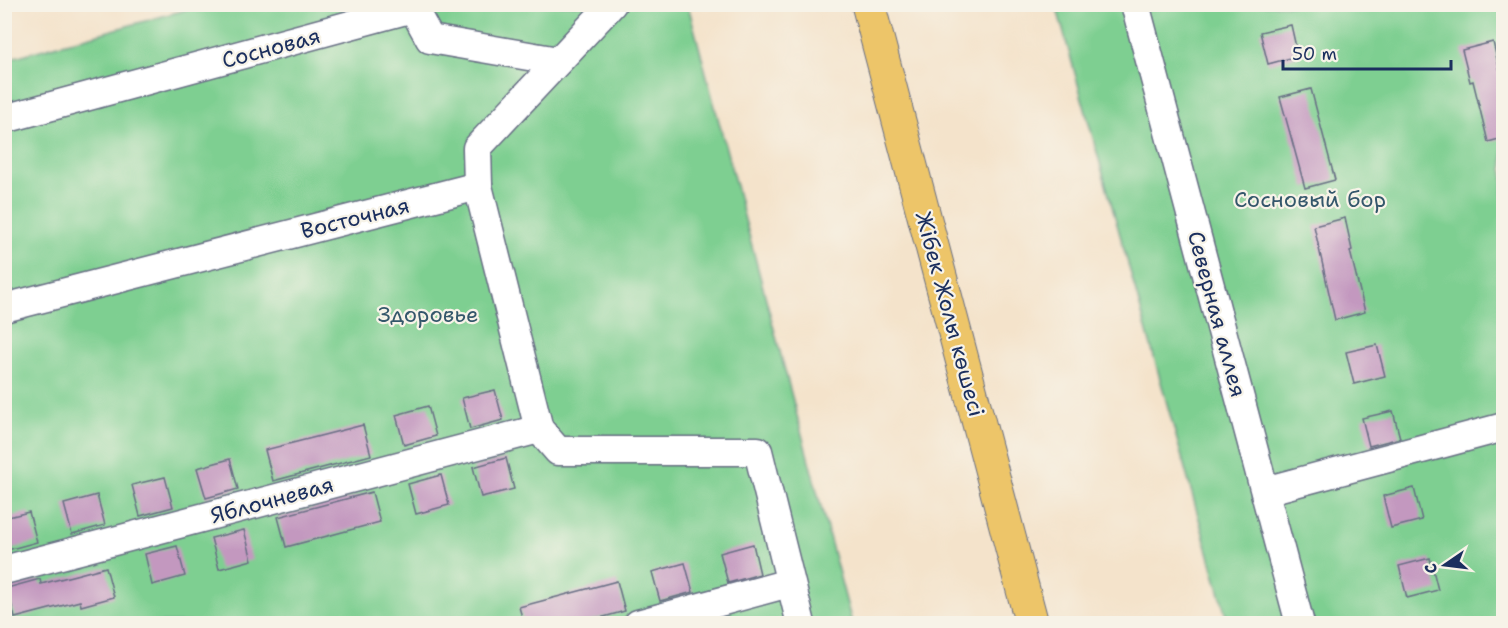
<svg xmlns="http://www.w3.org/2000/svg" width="1508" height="628" viewBox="0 0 1508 628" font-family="'Shantell Sans',sans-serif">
<rect width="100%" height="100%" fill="#f7f3e8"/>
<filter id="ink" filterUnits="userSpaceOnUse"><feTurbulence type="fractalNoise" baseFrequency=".0167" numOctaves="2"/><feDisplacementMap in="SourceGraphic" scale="12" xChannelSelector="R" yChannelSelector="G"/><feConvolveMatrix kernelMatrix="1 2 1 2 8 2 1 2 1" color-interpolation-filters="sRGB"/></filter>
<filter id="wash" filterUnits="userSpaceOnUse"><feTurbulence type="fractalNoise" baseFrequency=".008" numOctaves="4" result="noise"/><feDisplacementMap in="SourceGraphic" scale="24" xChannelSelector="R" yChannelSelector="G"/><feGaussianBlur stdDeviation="1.35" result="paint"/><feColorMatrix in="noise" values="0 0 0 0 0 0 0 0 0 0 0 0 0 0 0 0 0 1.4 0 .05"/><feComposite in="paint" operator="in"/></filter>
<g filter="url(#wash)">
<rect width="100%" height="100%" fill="#f4e3cb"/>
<g fill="#7ecf91" stroke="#4c7f78" stroke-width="1.5">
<path d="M203 5H688L852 623H5L4 60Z"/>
<path d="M1056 5H1503V623H1228Z"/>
</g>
<g id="blocks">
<g fill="#c398bf">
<path d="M1291 25 1298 56 1268 64 1260 32Z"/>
<path d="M1493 42 1503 84V138L1488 142 1473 81 1470 82 1462 50Z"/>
<path d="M1311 89 1335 180 1305 188 1280 97Z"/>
<path d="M1345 218 1352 250 1350 251 1365 312 1335 320 1314 226Z"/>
<path d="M1377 345 1385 376 1354 384 1346 352Z"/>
<path d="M495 390 503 420 470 429 462 398Z"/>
<path d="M428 406 436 436 404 445 396 415Z"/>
<path d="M1393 411 1400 438 1369 446 1362 418Z"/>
<path d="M363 425 371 455 273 481 265 450Z"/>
<path d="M506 458 514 489 481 497 473 467Z"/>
<path d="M230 459 238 489 206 498 197 468Z"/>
<path d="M441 475 449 505 416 514 408 484Z"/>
<path d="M165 477 173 507 140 516 132 485Z"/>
<path d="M1414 488 1422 520 1391 528 1383 496Z"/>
<path d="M372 492 380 522 286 547 278 517Z"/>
<path d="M97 495 105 525 72 534 64 504Z"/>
<path d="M29 512 37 542 4 551V518Z"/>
<path d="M244 530 252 560 219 569 211 538Z"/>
<path d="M753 544 760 574 728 583 720 553Z"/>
<path d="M177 546 185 576 152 585 145 554Z"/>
<path d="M1430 558 1438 590 1407 598 1399 566Z"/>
<path d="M685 563 693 592 660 601 652 572Z"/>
<path d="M106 567 114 597 81 606 80 601 15 618 7 588 40 579 41 584Z"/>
<path d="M617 581 625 611 579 624H524L519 607Z"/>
</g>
</g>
</g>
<g filter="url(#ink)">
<use href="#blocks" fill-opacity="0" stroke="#676e84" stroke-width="1.5"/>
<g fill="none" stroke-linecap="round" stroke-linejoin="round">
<g stroke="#676e84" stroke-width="31">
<g id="minor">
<path d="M1135 4 1300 624"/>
<path d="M4 119 413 8 430 39 558 61"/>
<path d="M478 186 539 429 558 451H758L801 624"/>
<path d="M4 308 478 186 477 148 612 4"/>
<path d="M1265 491 1504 427"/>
<path d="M4 570 539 429"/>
<path d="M638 624 789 583"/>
</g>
</g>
<g stroke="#676e84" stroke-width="35">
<path id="highway" d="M868 4 1032 624"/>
</g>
<use href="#minor" stroke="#fff" stroke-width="28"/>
<use href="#highway" stroke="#edc569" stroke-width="33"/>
</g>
</g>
<g text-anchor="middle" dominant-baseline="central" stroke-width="4.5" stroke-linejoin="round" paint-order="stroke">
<g font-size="22" fill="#1b2f5e" stroke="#f7f3e8">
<text transform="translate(271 48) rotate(-15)">Сосновая</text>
<text transform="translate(355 218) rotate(-14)">Восточная</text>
<text transform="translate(950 314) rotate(75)">Жібек Жолы көшесі</text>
<text transform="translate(1217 314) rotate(75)">Северная аллея</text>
<text transform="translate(272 500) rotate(-15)">Яблочневая</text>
</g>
<g font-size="22" fill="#34576b" stroke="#f7f3e8">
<text x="1310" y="199">Сосновый бор</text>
<text x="428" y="314">Здоровье</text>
</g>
</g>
<rect width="1508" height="628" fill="none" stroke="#f7f3e8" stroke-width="24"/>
<g transform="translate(1445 565) rotate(256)" stroke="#f7f3e8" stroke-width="4.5" paint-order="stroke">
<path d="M0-4.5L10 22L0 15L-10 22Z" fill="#1b2f5e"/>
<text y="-9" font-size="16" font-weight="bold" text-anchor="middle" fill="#1b2f5e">С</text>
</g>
<path d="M1283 60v9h168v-9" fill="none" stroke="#1b2f5e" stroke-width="3"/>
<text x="1292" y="60" font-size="18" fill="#1b2f5e" stroke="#f7f3e8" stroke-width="4.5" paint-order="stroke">50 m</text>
</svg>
